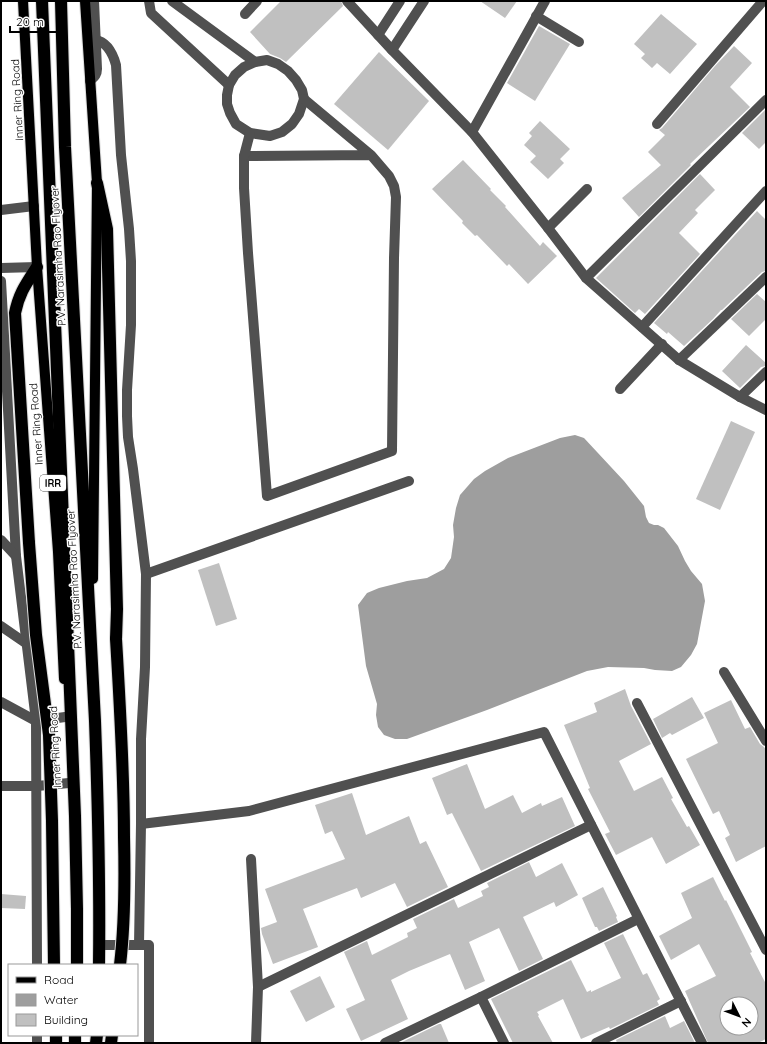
<svg xmlns="http://www.w3.org/2000/svg" width="767" height="1044" viewBox="0 0 767 1044" font-family="Quicksand,sans-serif">
<rect width="100%" height="100%" fill="#fff"/>
<path fill="#9e9e9e" d="M575 435 584 438 624 481 644 506 646 517 649 523 654 525H658L664 528 678 546 685 561 691 571 702 584 705 601 697 644 691 655 681 667 672 671 655 670 644 668 608 667 587 671 487 710 407 739H395L384 735 378 727 376 715 377 704 366 666 358 605 367 593 379 588 407 581 427 578 444 569 451 558 454 537 453 525 456 508 460 495 474 479 485 471 508 458 560 438Z"/>
<g fill="#c0c0c0" fill-rule="evenodd">
<path d="M281 1H341L343 6 286 62 280 58 270 54 250 32Z"/>
<path d="M480 1H517L505 18Z"/>
<path d="M661 14 697 44 670 74 657 63 652 68 641 58 645 54 634 44Z"/>
<path d="M539 26 570 44 535 101 507 83Z"/>
<path d="M734 46 752 63 730 87 750 107 690 164 691 165 639 217 622 198 661 165 648 152 665 135 659 130 662 128 715 66Z"/>
<path d="M379 52 429 101 388 150 334 104Z"/>
<path d="M766 109V142L759 149 742 133Z"/>
<path d="M540 121 570 149 560 159 564 163 548 179 530 162 536 156 524 145 532 136 529 133Z"/>
<path d="M463 160 491 189 490 190 506 206 505 207 540 246 543 242 557 256 528 284 509 264 507 266 477 235 475 236 462 223 463 221 432 189Z"/>
<path d="M700 174 715 190 695 210 698 213 679 233 700 254 645 314 639 309 635 313 596 278Z"/>
<path d="M757 211 766 220V271L762 272 722 310H721L713 319 684 346 668 332 667 334 654 323Z"/>
<path d="M757 294 766 302V319L749 336 731 319Z"/>
<path d="M746 345 766 363V366L761 367 740 388 722 371Z"/>
<path d="M731 421 755 432 720 510 696 499Z"/>
<path d="M219 563 237 619 216 626 198 570Z"/>
<path d="M625 689 631 706 651 744 619 761 634 791 662 777 673 798 671 799 687 827 689 826 700 845 666 864 652 837 616 855 605 834 610 832 588 789 590 788 564 725 597 712 594 703Z"/>
<path d="M692 697 704 718 672 735 670 733 662 738 653 719Z"/>
<path d="M731 700 745 729 750 727 760 744 764 747 766 750V846L736 862 725 838 730 835 719 811 713 814 686 759 718 743 704 713Z"/>
<path d="M467 764 485 809 513 795 522 813 541 803 542 806 562 797 575 826 481 871 452 813 447 815 432 778Z"/>
<path d="M352 793 366 835 409 816 420 844 426 841 448 887 407 907 395 883 361 898 357 888 303 909 318 947 273 964 262 934 261 928 277 922 265 889 345 859 332 831 325 834 315 805Z"/>
<path d="M529 862 536 877 562 863 578 895 556 907 554 902 523 917 543 959 519 971 499 928 469 942 485 981 465 990 450 954 409 971 391 980 408 1019 361 1041 346 1009 365 1000 344 952 367 941 372 955 408 937 407 933 417 928 413 919 454 899 458 908 483 896 481 891 489 887 487 883Z"/>
<path d="M713 877 725 901 726 900 752 952 750 953 766 984V1039L758 1043H708L685 991 716 976 699 944 671 960 659 936 692 918 681 893ZM727 1004H751V1028H727Z"/>
<path d="M603 887 617 916 616 917 618 922 599 931 597 927H595L582 898Z"/>
<path d="M1 894 26 896 25 909 1 908Z"/>
<path d="M623 934 643 975 647 973 660 999 657 1001 659 1005 610 1029 609 1027 581 1039 563 999 537 1012 539 1015 538 1016 553 1043H513L491 999 571 960 587 992 591 990V992L621 978 604 943Z"/>
<path d="M320 976 335 1007 306 1022 290 991Z"/>
<path d="M665 1016 670 1028 684 1021 695 1043H617L616 1040Z"/>
<path d="M439 1024H441L449 1043H400Z"/>
</g>
<g fill="none" stroke-linecap="round" stroke-linejoin="round">
<g stroke="#dbdbdb" stroke-width="12">
<g id="major">
<path d="M23 1 37 267 58 552 64 679"/>
<path d="M85 1 97 183 93 579"/>
</g>
</g>
<g stroke="#dbdbdb" stroke-width="14">
<g id="highway">
<path d="M42 1 75 816 77 909V965"/>
<path d="M61 1 65 147 95 721C98 803 100 884 99 965"/>
<path d="M97 183 107 229 117 609 116 639"/>
<path d="M29 543 15 313C19 293 26 284 37 267"/>
<path d="M56 1035V1043"/>
<path d="M75 1043V1035"/>
<path d="M96 1043 97 1035"/>
<path d="M111 1043 112 1035"/>
</g>
</g>
<g stroke="#505050" stroke-width="10">
<path d="M149 1 151 13 229 85"/>
<path d="M172 1 255 62"/>
<path d="M347 1 392 50 472 132 548 228 586 278 679 360 740 397 766 410"/>
<path d="M245 14 257 1"/>
<path d="M536 16 579 42"/>
<path d="M378 35 400 1"/>
<path d="M95 40C108 42 113 54 116 65L121 155 129 229 131 261V325L127 390V416L128 437 133 469 146 574 145 667 141 739V824L139 945"/>
<path d="M392 50 424 1"/>
<path d="M267 60 278 64 288 71 296 80 302 90 304 99 299 114 292 124 282 132 270 136 250 133 236 124 230 113 227 104V95L229 85 235 75 244 67 255 62Z"/>
<path d="M90 81C94 77 97 75 97 69L94 1"/>
<path d="M304 99 371 155 389 176 394 186 396 197 394 258 392 451 267 496 248 253 244 188V156L371 155"/>
<path d="M657 124 763 1"/>
<path d="M472 132 545 1"/>
<path d="M244 156 250 133"/>
<path d="M1 210 34 206"/>
<path d="M548 228 587 189"/>
<path d="M1 268 37 267"/>
<path d="M586 278 766 100"/>
<path d="M1 281 16 556 36 721 37 965"/>
<path d="M642 327 766 191"/>
<path d="M679 360 766 277"/>
<path d="M620 389 662 344"/>
<path d="M740 397 766 372"/>
<path d="M1 540 16 556"/>
<path d="M146 574 409 481"/>
<path d="M1 626 27 644"/>
<path d="M724 672 766 741"/>
<path d="M1 702 36 721 65 717"/>
<path d="M637 703 766 950"/>
<path d="M1 786H37L69 783"/>
<path d="M141 824 249 811 544 732 702 1043"/>
<path d="M251 859 258 987 256 1043"/>
<path d="M104 945H149V1043"/>
<path d="M258 987 591 825"/>
<path d="M481 997 504 1043"/>
<path d="M37 1035V1043"/>
<path d="M385 1043 481 997 638 919"/>
<path d="M596 1043 681 1001"/>
</g>
<use href="#major" stroke="#000" stroke-width="10"/>
<use href="#highway" stroke="#000" stroke-width="12"/>
<g stroke="#dbdbdb" stroke-width="14" stroke-linecap="butt">
<g id="highway-bridge">
<path d="M29 543 36 635 49 735 52 821 54 965"/>
<path d="M116 639C120 705 124 771 124 837 125 880 125 923 120 965"/>
</g>
</g>
<use href="#highway-bridge" stroke="#000" stroke-width="12"/>
</g>
<g text-anchor="middle" dominant-baseline="central" stroke-width="3" stroke-linejoin="round" paint-order="stroke">
<rect fill="#fff" stroke="#4c4c4c" stroke-width="1" x="40" y="475" width="26" height="16" rx="3"/>
<g font-size="10" font-weight="bold" fill="#000">
<text x="53" y="483">IRR</text>
</g>
<g font-size="11" fill="#000" stroke="#fff">
<text transform="translate(17 100) rotate(-93)">Inner Ring Road</text>
<text transform="translate(58 256) rotate(-93)">P.V. Narasimha Rao Flyover</text>
<text transform="translate(36 424) rotate(-94)">Inner Ring Road</text>
<text transform="translate(74 579) rotate(-93)">P.V. Narasimha Rao Flyover</text>
<text transform="translate(55 747) rotate(-93)">Inner Ring Road</text>
</g>
</g>
<rect width="767" height="1044" fill="none" stroke="#000000" stroke-width="4"/>
<rect x="8" y="964" width="130" height="72" fill="#ffffff" stroke="#999999"/>
<rect x="16" y="977" width="20" height="6" fill="#000000" stroke="#999999"/>
<text x="44" y="984" font-size="12" fill="#000000">Road</text>
<rect x="16" y="994" width="20" height="12" fill="#9e9e9e" stroke="#999999"/>
<text x="44" y="1004" font-size="12" fill="#000000">Water</text>
<rect x="16" y="1014" width="20" height="12" fill="#c0c0c0" stroke="#999999"/>
<text x="44" y="1024" font-size="12" fill="#000000">Building</text>
<g transform="translate(739 1016) rotate(132)"><circle r="19" fill="#ffffff" stroke="#999999"/>
<path d="M0-3L7 15L0 10L-7 15Z" fill="#000000"/>
<text y="-6" font-size="11" font-weight="bold" text-anchor="middle" fill="#000000">N</text>
</g>
<path d="M10 26v6h53v-6" fill="none" stroke="#000000" stroke-width="2"/>
<text x="16" y="26" font-size="12" fill="#000000" stroke="#ffffff" stroke-width="3" paint-order="stroke">20 m</text>
</svg>
